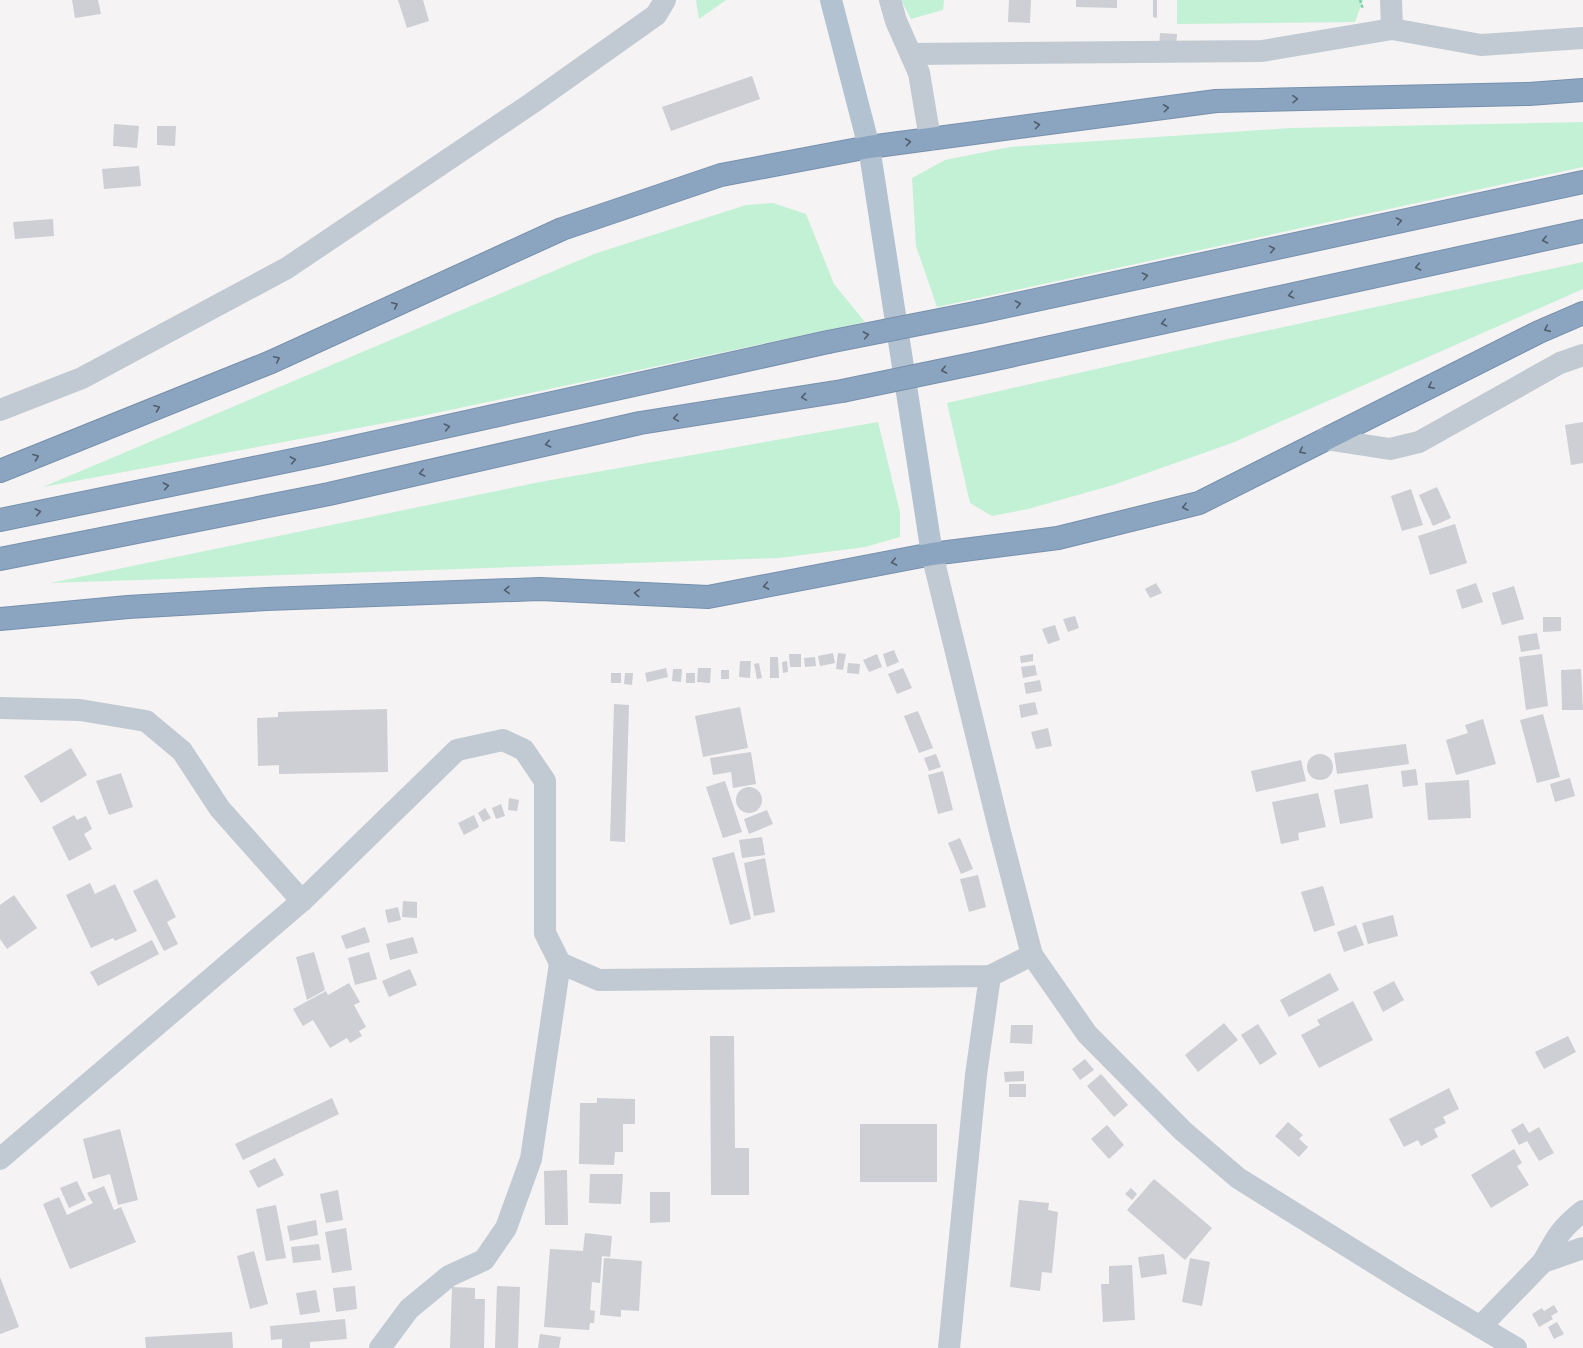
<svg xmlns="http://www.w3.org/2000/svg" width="1583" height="1348" viewBox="0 0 1583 1348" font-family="'DejaVu Sans',sans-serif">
<rect width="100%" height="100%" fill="#f5f3f3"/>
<g fill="#c3f1d5">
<path d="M696 0H726L699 19Z"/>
<path d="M901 0H944L943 10 911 19Z"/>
<path d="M1177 0H1363L1355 22 1177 24Z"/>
<path d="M1583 122V167L937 307 916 246 912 178 945 160 1010 147 1292 128Z"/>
<path d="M773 203 806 214 834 284 865 322 417 417 43 487 594 254 746 205Z"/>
<path d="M1583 262V289L1232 443 1113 485 1028 509 992 516 970 503 947 403 1228 339Z"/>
<path d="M878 422 900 512V537L865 547 779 558 50 583 540 482Z"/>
</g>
<g fill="#cdcfd5">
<path d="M72 0H98L101 14 75 18Z"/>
<path d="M398 0H423L429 21 407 28Z"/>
<path d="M1009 0H1031L1030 23 1008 22Z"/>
<path d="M1076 0H1117V8L1076 7Z"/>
<path d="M1153 0H1157V18L1153 17Z"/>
<path d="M1160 33 1177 34 1176 47 1159 46Z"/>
<path d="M752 76 760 99 671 131 662 107Z"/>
<path d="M114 124 139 126 137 148 113 146Z"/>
<path d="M157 126H176L175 146 157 145Z"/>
<path d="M139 166 141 186 104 189 102 169Z"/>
<path d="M53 219 54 236 15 239 13 222Z"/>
<path d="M1583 422V463L1571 465 1565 425Z"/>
<path d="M1437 487 1451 518 1433 526 1419 495Z"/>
<path d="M1411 489 1423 525 1402 531 1391 496Z"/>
<path d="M1455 524 1467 563 1430 575 1418 536Z"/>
<path d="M1156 583 1162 593 1150 598 1145 589Z"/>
<path d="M1476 583 1483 602 1462 609 1456 590Z"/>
<path d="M1514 586 1524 619 1502 625 1492 593Z"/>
<path d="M1075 616 1079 628 1068 632 1063 619Z"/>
<path d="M1543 617H1561V631L1543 632Z"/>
<path d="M1055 625 1060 640 1048 644 1042 629Z"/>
<path d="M1537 633 1540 649 1521 652 1518 636Z"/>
<path d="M894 650 899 662 887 667 883 654Z"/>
<path d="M833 653 835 663 820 666 818 656Z"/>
<path d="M838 653 846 654 843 670 836 669Z"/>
<path d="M789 654H801V667H790Z"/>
<path d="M877 654 882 667 869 672 863 660Z"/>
<path d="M1033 654V661L1021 663 1020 656Z"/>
<path d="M1542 654 1548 706 1526 710 1519 657Z"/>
<path d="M770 657H778L779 678H770Z"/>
<path d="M815 657 816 666 805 667 804 658Z"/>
<path d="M740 661H751L750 678 739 677Z"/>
<path d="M787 661 788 672 783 673 782 662Z"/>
<path d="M759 663 762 678 757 679 754 664Z"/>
<path d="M848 663 860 664 859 674 847 673Z"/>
<path d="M1035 665 1037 675 1023 678 1021 667Z"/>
<path d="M666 668 668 677 647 682 645 673Z"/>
<path d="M698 668H711L710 683 697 682Z"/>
<path d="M903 668 912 688 897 694 888 674Z"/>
<path d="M673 669H682L681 682 672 681Z"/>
<path d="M1581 669 1583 710H1562L1561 670Z"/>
<rect x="721" y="670" width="8" height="9"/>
<rect x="611" y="673" width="10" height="10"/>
<path d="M625 673H633L632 685 624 684Z"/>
<rect x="686" y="673" width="9" height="10"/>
<path d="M1040 680 1042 691 1026 694 1024 683Z"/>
<path d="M1035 702 1038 714 1021 718 1019 705Z"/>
<path d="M614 704 629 705 625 842 610 841Z"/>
<path d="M740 707 748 748 703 757 695 716Z"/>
<path d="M387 709 388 772 279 774V765L258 766 257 718 278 717V712Z"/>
<path d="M918 711 933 748 919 753 904 716Z"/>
<path d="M1543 714 1560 777 1537 783 1520 720Z"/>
<path d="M1483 719 1496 764 1456 775 1446 740 1468 733 1465 725Z"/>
<path d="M1048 728 1052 746 1036 749 1031 732Z"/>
<path d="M1406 744 1409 764 1337 774 1334 753Z"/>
<path d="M71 748 87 775 41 803 24 776Z"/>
<path d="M751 752 756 784 733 788 731 772 713 775 710 758Z"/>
<path d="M936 754 941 767 929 771 924 758Z"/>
<circle cx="1320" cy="767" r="13"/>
<path d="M1301 760 1306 781 1256 792 1251 771Z"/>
<path d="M1416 769 1418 785 1403 787 1401 771Z"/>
<path d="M943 771 953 810 938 814 928 775Z"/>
<path d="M121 773 133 807 109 815 96 781Z"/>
<path d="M1570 778 1575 796 1555 802 1550 784Z"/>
<path d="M1469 780 1471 818 1428 820 1425 783Z"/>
<path d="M725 781 742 832 723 838 706 787Z"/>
<path d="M1368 784 1373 818 1340 824 1334 790Z"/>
<circle cx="749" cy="800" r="13"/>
<path d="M1318 793 1326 827 1298 833 1299 840 1281 844 1272 802Z"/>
<path d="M509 798 519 800 517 811 508 810Z"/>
<path d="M501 804 505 816 496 819 492 808Z"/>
<path d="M485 808 491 818 483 822 478 813Z"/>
<path d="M767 810 773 824 749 834 744 819Z"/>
<path d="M74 815 77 820 86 816 92 829 84 834 92 849 69 861 52 827Z"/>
<path d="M474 815 479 827 464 835 458 823Z"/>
<path d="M762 837 765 855 742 858 739 840Z"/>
<path d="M960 838 973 869 961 874 948 843Z"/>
<path d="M734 852 751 919 730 925 712 858Z"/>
<path d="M765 858 775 912 754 916 744 863Z"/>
<path d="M978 875 986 907 969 912 960 879Z"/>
<path d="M157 879 176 917 167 922 178 944 164 951 133 891Z"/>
<path d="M90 883 95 894 115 884 137 931 115 941 113 938 91 948 66 895Z"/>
<path d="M1323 886 1335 925 1314 932 1301 892Z"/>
<path d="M14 895 37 928 7 949 0 939V905Z"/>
<path d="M403 901 417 902V918L402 917Z"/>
<path d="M398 907 401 920 388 923 385 910Z"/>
<path d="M1393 915 1398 936 1368 944 1362 923Z"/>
<path d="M1356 925 1364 945 1344 952 1337 932Z"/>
<path d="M365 927 370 942 346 949 341 936Z"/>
<path d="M413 937 418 953 390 960 386 944Z"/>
<path d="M152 940 159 954 98 986 90 972Z"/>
<path d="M314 952 325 990 307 1000 296 957Z"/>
<path d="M369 952 377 979 355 985 348 958Z"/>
<path d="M410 969 417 985 389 997 382 981Z"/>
<path d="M1330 973 1339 990 1289 1017 1280 1000Z"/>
<path d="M1394 981 1404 1000 1383 1012 1373 992Z"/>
<path d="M349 983 360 1002 354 1005 366 1027 359 1031 362 1036 350 1043 347 1038 330 1048 313 1020 303 1026 293 1009 326 991 328 995Z"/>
<path d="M1353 1001 1373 1040 1319 1068 1301 1035 1320 1025 1317 1020Z"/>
<path d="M1224 1023 1238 1040 1198 1072 1185 1055Z"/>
<path d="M1258 1024 1277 1054 1260 1065 1241 1035Z"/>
<path d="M1011 1025H1033L1032 1044 1010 1043Z"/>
<path d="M710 1036H734L735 1148H749V1195H711Z"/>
<path d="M1568 1036 1576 1052 1544 1069 1535 1052Z"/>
<path d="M1085 1059 1094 1070 1080 1080 1072 1069Z"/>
<path d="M1024 1071V1081L1005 1082 1004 1072Z"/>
<path d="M1101 1074 1128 1105 1114 1117 1087 1086Z"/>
<rect x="1009" y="1084" width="17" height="13"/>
<path d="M1449 1088 1459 1109 1443 1117 1446 1123 1434 1129 1438 1137 1421 1146 1418 1140 1404 1147 1389 1119Z"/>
<path d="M332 1098 339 1114 243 1160 235 1144Z"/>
<path d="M597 1098 635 1099V1124H623V1152H615L614 1165 579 1164 580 1103H597Z"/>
<path d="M1288 1122 1303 1135 1299 1139 1308 1147 1299 1157 1275 1136Z"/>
<path d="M1523 1123 1529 1133 1539 1127 1554 1153 1539 1161 1527 1141 1519 1145 1511 1130Z"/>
<rect x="860" y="1124" width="77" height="58"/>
<path d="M1107 1125 1124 1145 1109 1159 1091 1139Z"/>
<path d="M120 1129 138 1200 118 1205 110 1174 93 1179 83 1139Z"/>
<path d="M1514 1149 1522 1163 1517 1166 1529 1185 1491 1208 1471 1175Z"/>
<path d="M275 1158 284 1175 258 1188 249 1171Z"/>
<path d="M567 1170 568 1225H545L544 1171Z"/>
<path d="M590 1174H623L621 1204 589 1203Z"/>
<path d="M1154 1179 1212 1228 1185 1260 1127 1210Z"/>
<path d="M77 1181 86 1200 69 1208 60 1188Z"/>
<path d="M104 1186 114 1210 121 1207 136 1242 70 1269 43 1204 59 1197 67 1215 93 1203 87 1193Z"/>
<path d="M1131 1188 1137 1194 1132 1200 1125 1194Z"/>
<path d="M338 1190 343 1220 326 1223 320 1194Z"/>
<path d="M650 1192H670V1222L650 1223Z"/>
<path d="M1019 1200 1049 1203 1048 1210 1058 1212 1052 1273 1042 1272 1040 1291 1010 1287Z"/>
<path d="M276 1205 286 1258 266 1261 256 1209Z"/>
<path d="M316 1220 318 1235 290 1241 287 1226Z"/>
<path d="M346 1228 352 1270 332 1273 325 1232Z"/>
<path d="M585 1233 612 1236 610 1257 602 1256 600 1283 592 1282 590 1310 595 1311 594 1323H590L589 1330 544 1327 550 1249 583 1251Z"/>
<path d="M319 1244 321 1260 293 1263 291 1247Z"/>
<path d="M254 1251 268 1304 250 1309 237 1256Z"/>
<path d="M1164 1254 1167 1274 1141 1278 1138 1257Z"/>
<path d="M604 1258 642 1261 639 1311 621 1310V1317L600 1315Z"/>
<path d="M1190 1258 1210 1262 1202 1306 1182 1302Z"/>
<path d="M1132 1265 1135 1320 1103 1322 1101 1284H1109V1266Z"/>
<path d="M0 1277 19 1327 0 1334Z"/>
<path d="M355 1286 357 1309 336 1312 333 1288Z"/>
<path d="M497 1286 520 1287 518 1348H495Z"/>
<path d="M452 1287 475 1288V1299H485L484 1348H450Z"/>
<path d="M316 1290 320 1312 300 1315 296 1293Z"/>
<path d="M1554 1305 1558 1312 1551 1316 1553 1319 1539 1327 1532 1314 1542 1308 1544 1311Z"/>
<path d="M345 1319 347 1339 310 1342V1348H282V1339L271 1340 270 1326Z"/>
<path d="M1557 1322 1564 1334 1554 1339 1548 1327Z"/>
<path d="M232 1332 233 1348H146L145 1337Z"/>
<path d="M540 1334 561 1337 559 1348H538Z"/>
</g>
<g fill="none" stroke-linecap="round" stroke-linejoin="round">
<g stroke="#7690ad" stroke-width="24">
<g id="highway">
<path d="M980 312 1583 182"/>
<path d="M982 362 1583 231"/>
<path d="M0 471 271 362 562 229 721 175 869 147 1216 101 1529 94 1583 90"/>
<path d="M0 520 322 454 828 342"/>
<path d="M0 559 329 494 640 423 842 391"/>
<path d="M0 619 128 607 267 599 540 589 708 597 932 554 1058 538 1199 503 1539 332 1583 313"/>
</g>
</g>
<path stroke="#7ad0a6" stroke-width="2.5" stroke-dasharray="3 2" stroke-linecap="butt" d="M1360 0 1363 9"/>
<g stroke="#c1cad2" stroke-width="22">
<path d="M890 0 896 21 919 73 930 139"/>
<path d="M1391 0 1392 29"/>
<path d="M911 54 1262 51 1392 29 1481 45 1583 38"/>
<path d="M0 410 82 378 287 268 532 103 656 15 665 0"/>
<path d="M1325 439 1390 449 1419 442 1560 363 1583 355"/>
<path d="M932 554 999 828 1032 955 1087 1034 1183 1131 1238 1178 1408 1284 1516 1348"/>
<path d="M0 708 80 710 146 721 182 751 220 809 302 901"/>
<path d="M0 1159 302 901 457 750 503 740 524 750 545 781V933L560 963 599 980 990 976 1032 955"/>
<path d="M1543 1262C1556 1238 1561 1228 1583 1211"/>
<path d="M1480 1327 1543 1262 1583 1248"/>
<path d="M380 1348 409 1309 449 1276 484 1260 506 1228 531 1159 560 963"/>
<path d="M949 1348 976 1075 990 976"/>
</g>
<path stroke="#b3c2d1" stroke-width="22" d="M831 0 869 147 932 554"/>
<use href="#highway" stroke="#8ba5c1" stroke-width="22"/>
<g stroke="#7690ad" stroke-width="24" stroke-linecap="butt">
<g id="highway-bridge">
<path d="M828 342 980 312"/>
<path d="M842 391 982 362"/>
</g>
</g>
<use href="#highway-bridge" stroke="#8ba5c1" stroke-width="22"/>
</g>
<defs><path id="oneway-chevron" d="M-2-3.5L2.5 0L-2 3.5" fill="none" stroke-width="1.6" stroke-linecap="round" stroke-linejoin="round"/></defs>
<g stroke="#505e6b">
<use href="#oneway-chevron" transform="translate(1295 99) rotate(-1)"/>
<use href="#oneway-chevron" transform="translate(1166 108) rotate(-7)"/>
<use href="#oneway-chevron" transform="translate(1037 125) rotate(-7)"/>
<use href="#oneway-chevron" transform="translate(908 142) rotate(-8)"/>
<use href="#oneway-chevron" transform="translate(1399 221) rotate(-12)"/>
<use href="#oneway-chevron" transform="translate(1545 240) rotate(168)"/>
<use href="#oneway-chevron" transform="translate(1272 249) rotate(-12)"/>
<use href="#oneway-chevron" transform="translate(1418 267) rotate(168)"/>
<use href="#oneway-chevron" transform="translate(1145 276) rotate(-12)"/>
<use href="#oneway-chevron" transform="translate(1291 295) rotate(168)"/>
<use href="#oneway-chevron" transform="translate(1018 304) rotate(-12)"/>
<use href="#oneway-chevron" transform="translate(395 305) rotate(-25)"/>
<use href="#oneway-chevron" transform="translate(1164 323) rotate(168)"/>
<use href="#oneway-chevron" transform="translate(1547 329) rotate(156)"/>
<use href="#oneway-chevron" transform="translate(866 335) rotate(-11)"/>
<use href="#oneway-chevron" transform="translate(277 359) rotate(-25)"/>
<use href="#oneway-chevron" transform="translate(944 370) rotate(168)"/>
<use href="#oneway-chevron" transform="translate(1431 386) rotate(154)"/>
<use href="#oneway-chevron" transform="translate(804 397) rotate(171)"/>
<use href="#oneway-chevron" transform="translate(157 408) rotate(-22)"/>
<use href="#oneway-chevron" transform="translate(676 418) rotate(171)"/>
<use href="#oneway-chevron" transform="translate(447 427) rotate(-12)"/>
<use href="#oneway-chevron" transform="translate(548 444) rotate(167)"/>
<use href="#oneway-chevron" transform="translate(1302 451) rotate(153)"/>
<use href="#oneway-chevron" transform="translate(36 457) rotate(-22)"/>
<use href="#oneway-chevron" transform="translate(293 460) rotate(-11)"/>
<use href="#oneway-chevron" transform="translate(422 473) rotate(167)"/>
<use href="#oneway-chevron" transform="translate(166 486) rotate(-11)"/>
<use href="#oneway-chevron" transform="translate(1185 507) rotate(166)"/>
<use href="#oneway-chevron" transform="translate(38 512) rotate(-11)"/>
<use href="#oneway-chevron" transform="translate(894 562) rotate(169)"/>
<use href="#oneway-chevron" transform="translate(766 586) rotate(169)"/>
<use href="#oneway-chevron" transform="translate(507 590) rotate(178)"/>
<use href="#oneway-chevron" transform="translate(637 593) rotate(-177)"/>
</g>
</svg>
